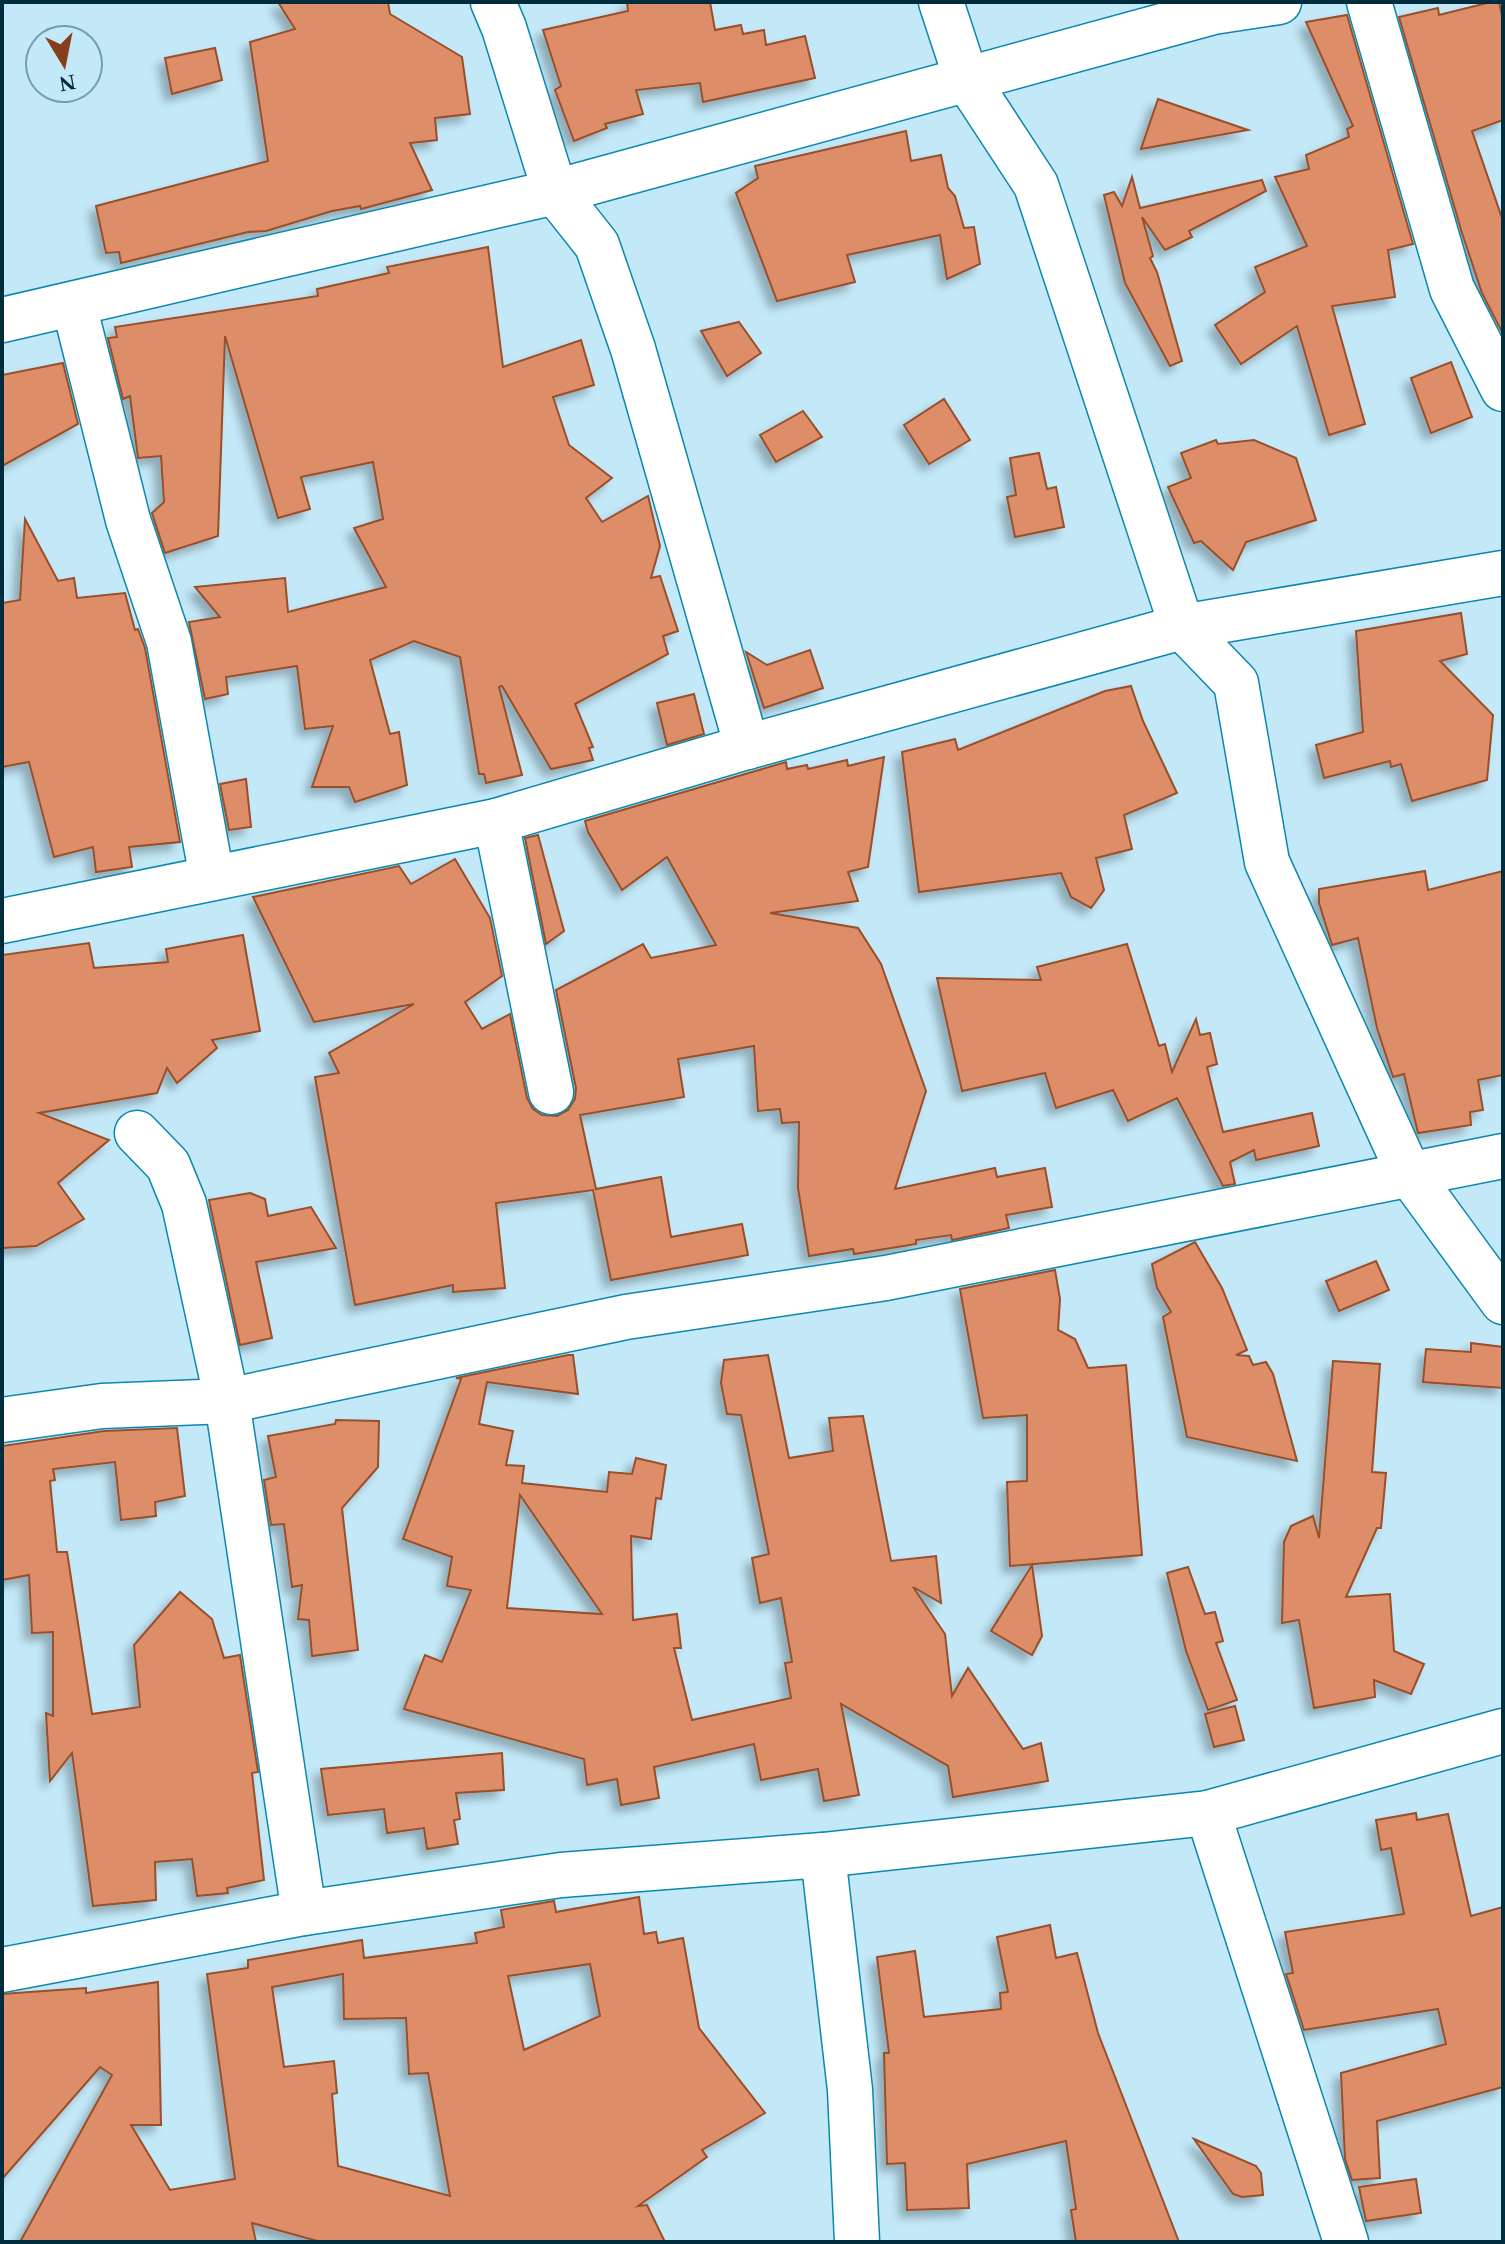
<svg xmlns="http://www.w3.org/2000/svg" width="1505" height="2244" viewBox="0 0 1505 2244" font-family="'Times New Roman',serif">
<defs>
<filter id="shadow"><feDropShadow dx="-7" dy="7" stdDeviation="4" flood-color="#0004"/></filter>
</defs>
<rect width="100%" height="100%" fill="#c3e8f8"/>
<g fill="#dd8e69" stroke="#984f2b" stroke-width="2" fill-rule="evenodd" filter="url(#shadow)">
<path d="M278 2H388L390 14 462 57 470 114 435 118 437 140 410 143 432 190 361 209 360 206 332 211 266 231 248 232 121 263 119 252 106 253 96 206 268 161 250 42 295 29Z"/>
<path d="M627 2H710L715 30 741 25 743 34 764 30 766 45 805 36 815 78 703 102 700 83 636 90 643 114 605 124 607 128 574 141 555 90 561 86 543 30 628 11Z"/>
<path d="M1491 2H1499L1503 20V120L1472 131 1503 221V334L1482 293 1462 233 1399 17 1438 8 1439 15Z"/>
<path d="M1347 15 1413 244 1388 250 1395 297 1332 306 1365 424 1329 435 1297 326 1241 364 1215 325 1265 292 1255 267 1307 246 1275 177 1309 169 1306 155 1349 137 1347 129 1353 126 1306 22Z"/>
<path d="M215 48 222 80 172 94 165 58Z"/>
<path d="M1158 99 1248 130 1141 149Z"/>
<path d="M906 131 911 161 941 155 948 188 955 196 964 228 974 227 980 264 947 279 940 235 847 255 855 282 777 301 736 193 758 178 755 166Z"/>
<path d="M1132 177 1140 208 1262 180 1266 191 1189 231 1192 237 1165 250 1142 217 1153 256 1150 258 1157 272 1182 361 1170 366 1125 283 1104 195 1114 192 1122 206Z"/>
<path d="M488 247 503 367 581 340 594 385 553 397 569 445 612 478 586 498 602 522 648 496 660 546 651 578 660 576 678 631 663 636 668 654 575 704 593 747 589 748 593 760 551 769 502 686 499 687 522 775 486 783 484 774H479L460 657 414 641 370 660 390 734 399 732 407 785 355 802 349 787H312L333 726 305 729 297 666 226 677 228 694 205 699 189 622 220 617 195 587 285 578 288 612 386 587 354 528 383 519 373 462 301 477 310 509 278 518 225 336 218 536 165 553 152 513 164 502 161 456 138 458 130 396 123 399 108 338 117 337 115 327 318 296 317 289 389 273 387 267Z"/>
<path d="M739 322 761 353 727 376 701 331Z"/>
<path d="M1451 362 1472 417 1431 433 1411 378Z"/>
<path d="M63 363 78 424 2 466V375Z"/>
<path d="M944 399 970 440 929 464 904 425Z"/>
<path d="M803 411 822 437 776 462 760 435Z"/>
<path d="M1216 440 1218 444 1254 440 1296 458 1316 520 1246 542 1233 570 1201 541 1194 543 1168 487 1191 478 1181 453Z"/>
<path d="M1039 453 1047 489 1056 487 1064 527 1015 537 1007 497 1016 495 1010 458Z"/>
<path d="M25 519 58 581 74 578 77 598 125 593 135 630 138 629 145 648 180 842 129 847 132 867 96 872 93 847 54 857 29 762 2 767V603L20 600Z"/>
<path d="M1461 613 1467 654 1440 661 1493 715 1487 780 1412 801 1401 764 1391 767 1390 761 1324 778 1316 745 1363 732 1356 631Z"/>
<path d="M810 650 823 688 764 708 746 652 767 665Z"/>
<path d="M1131 686 1143 721 1177 793 1124 815 1132 849 1096 858 1104 890 1091 908 1071 897 1061 873 919 892 902 752 955 739 958 750 1105 691Z"/>
<path d="M694 694 704 734 667 745 657 703Z"/>
<path d="M884 757 868 867 848 872 858 901 770 913 858 928 881 964 926 1091 895 1189 995 1168 997 1177 1045 1168 1052 1207 1006 1215 1009 1228 952 1240 951 1235 916 1240V1244L854 1254 853 1249 809 1256 798 1188 799 1122 782 1123 780 1109 758 1111 754 1046 678 1059 684 1097 580 1115 596 1189 661 1177 671 1237 742 1224 748 1255 611 1280 593 1190 496 1203 505 1288 453 1292V1285L355 1305 315 1077 339 1073 329 1053 414 1004 314 1022 253 897 399 866 411 884 455 859 490 918 502 976 465 1002 482 1029 510 1014 527 1098 533 1109 542 1115 557 1116 568 1110 575 1099 576 1088 556 990 643 944 651 958 716 945 667 857 622 890 588 832 585 821 786 762 787 769 807 765 808 769 847 760 848 766Z"/>
<path d="M246 779 251 827 229 830 220 784Z"/>
<path d="M538 835 564 931 546 944 525 838Z"/>
<path d="M1425 871 1428 890 1503 871V1075L1478 1080 1483 1110 1470 1112 1471 1125 1418 1133 1404 1074 1393 1077 1377 1028 1358 938 1332 945 1319 903V889Z"/>
<path d="M243 935 260 1031 212 1040 217 1048 177 1083 167 1068 157 1093 39 1113 109 1140 58 1183 84 1219 36 1246 2 1248V955L89 943 94 968 168 962 166 949Z"/>
<path d="M1127 944 1159 1046 1165 1044 1172 1072 1196 1019 1200 1035 1210 1033 1217 1064 1207 1067 1223 1132 1312 1113 1319 1146 1256 1160 1254 1150 1230 1162 1235 1184 1223 1186 1177 1098 1128 1121 1113 1090 1056 1108 1045 1073 962 1091 937 978 1041 980 1037 967Z"/>
<path d="M250 1193 265 1199 268 1216 311 1207 336 1248 256 1262 272 1338 240 1345 209 1200Z"/>
<path d="M1195 1242 1222 1288 1247 1350 1236 1355 1249 1356 1253 1365 1266 1362 1273 1374 1297 1461 1187 1437 1163 1317 1171 1312 1157 1288 1152 1264Z"/>
<path d="M1376 1261 1389 1290 1339 1311 1326 1281Z"/>
<path d="M1055 1270 1060 1299 1058 1330 1075 1339 1088 1368 1126 1365 1142 1555 1010 1566 1007 1482 1027 1481V1415L983 1418 960 1289Z"/>
<path d="M1471 1343 1503 1347V1388L1423 1382 1426 1349 1471 1352Z"/>
<path d="M568 1355H573L578 1394 487 1382 479 1424 513 1431 506 1465 524 1466 522 1483 607 1492 609 1472 632 1474 636 1458 666 1465 661 1499 656 1498 651 1539 631 1536 633 1620 677 1614 681 1648H674L692 1720 791 1698 785 1663 792 1662 781 1598 760 1603 752 1558 769 1554 741 1415 727 1414 721 1383 724 1360 768 1355 789 1458 833 1451 829 1418 863 1416 891 1561 936 1556 941 1603 913 1587 945 1634 952 1696 968 1668 1023 1749 1041 1743 1048 1781 953 1797 948 1766 841 1704 859 1795 824 1801 818 1769 761 1780 754 1744 654 1767 659 1798 621 1805 617 1779 587 1785 584 1759 404 1709 425 1655 442 1662 471 1590 447 1586 452 1557 403 1539 461 1379 456 1378ZM520 1495 602 1614 507 1608Z"/>
<path d="M1333 1361 1380 1364 1372 1472 1386 1473 1381 1528H1377L1346 1597 1390 1594 1394 1651 1424 1664 1411 1694 1374 1680 1375 1697 1314 1708 1299 1620 1282 1623 1284 1542 1291 1526 1313 1516 1319 1538Z"/>
<path d="M336 1420 379 1421 378 1467 342 1508 358 1650 312 1656 309 1620 298 1619 302 1585 292 1587 284 1524 271 1525 264 1480 276 1477 268 1436 335 1424Z"/>
<path d="M177 1428 185 1496 155 1502 156 1516 121 1520 115 1462 53 1469 55 1480 50 1481 57 1552H67L92 1714 140 1707 134 1645 180 1592 212 1619 224 1658 240 1655 258 1772 252 1773 264 1880 227 1888 228 1893 197 1896 192 1859 155 1862 156 1900 93 1906 72 1753 50 1781 46 1713 53 1716V1632L32 1633 29 1575 2 1580V1446L104 1431Z"/>
<path d="M1032 1565 1042 1636 1032 1655 991 1631Z"/>
<path d="M1188 1567 1205 1614 1215 1612 1223 1641 1216 1643 1237 1700 1208 1710 1186 1651 1167 1573Z"/>
<path d="M1235 1706 1244 1740 1214 1747 1205 1714Z"/>
<path d="M502 1753 504 1790 456 1793 460 1819 454 1820 458 1844 427 1849 424 1828 387 1833 384 1809 328 1815 321 1769Z"/>
<path d="M1416 1813 1417 1820 1448 1814 1471 1916 1503 1907V2087L1377 2121 1380 2178 1352 2180 1345 2159 1341 2073 1446 2044 1438 2009 1304 2030 1286 1974 1293 1973 1285 1932 1404 1914 1391 1848 1381 1850 1376 1820Z"/>
<path d="M639 1897 644 1934 656 1932 658 1943 683 1938 699 2028 765 2113 702 2150 707 2157 638 2206 647 2205 665 2242H321L252 2223 256 2242H20L112 2075 100 2067 2 2179V1994L86 1988V1993L158 1982 161 2125H131L170 2190 235 2179 207 1974 248 1968V1960L362 1940 364 1958 477 1943 475 1933 504 1927 501 1910 554 1901 556 1912ZM590 1964 600 2016 524 2050 508 1976ZM343 1974 344 2019 406 2018 409 2074 428 2073 450 2196 338 2166 332 2094 337 2093 334 2061 284 2067 272 1987Z"/>
<path d="M1050 1925 1056 1958 1077 1953 1098 2033 1179 2242H1076L1071 2210 1076 2209 1066 2141 967 2164 969 2208 907 2210 905 2163 887 2164 884 2053H889L877 1957 915 1951 924 2017 1001 2009 1000 1993 1008 1992 997 1937Z"/>
<path d="M1194 2139 1256 2166 1261 2173 1263 2195 1242 2197 1233 2194Z"/>
<path d="M1416 2179 1421 2213 1366 2221 1359 2187Z"/>
</g>
<g fill="none" stroke-linecap="round" stroke-linejoin="round">
<g stroke="#0c88ad" stroke-width="47">
<g id="minor">
<path d="M493 2 504 28 555 192 597 245 633 349 747 747"/>
<path d="M941 2 966 78 1036 185 1182 627 1236 683 1267 862 1408 1172 1503 1302"/>
<path d="M1369 2 1452 289 1503 389"/>
<path d="M74 305 128 520 169 642 212 878"/>
<path d="M2 320 555 192 1213 12 1279 2"/>
<path d="M496 821 551 1092"/>
<path d="M2 921 496 821 747 747 1182 627 1503 573"/>
<path d="M137 1133 168 1165 184 1204 227 1401 304 1913"/>
<path d="M2 1420 102 1406 227 1401 626 1317 886 1278 1503 1156"/>
<path d="M1208 1813 1346 2242"/>
<path d="M823 1855 850 2090 857 2242"/>
<path d="M2 1970 304 1913 561 1875 823 1855 1208 1813 1503 1731"/>
</g>
</g>
<use href="#minor" stroke="#fff" stroke-width="44"/>
</g>
<rect width="1505" height="2244" fill="none" stroke="#002d3d" stroke-width="8"/>
<g transform="translate(64 64) rotate(170)"><circle r="38" fill="#c3e8f8" stroke="#759dad" stroke-width="2"/>
<path d="M0-6L14 30L0 20L-14 30Z" fill="#863f1a"/>
<text y="-12" font-size="22" font-weight="bold" text-anchor="middle" fill="#002d3d">N</text>
</g>
</svg>
